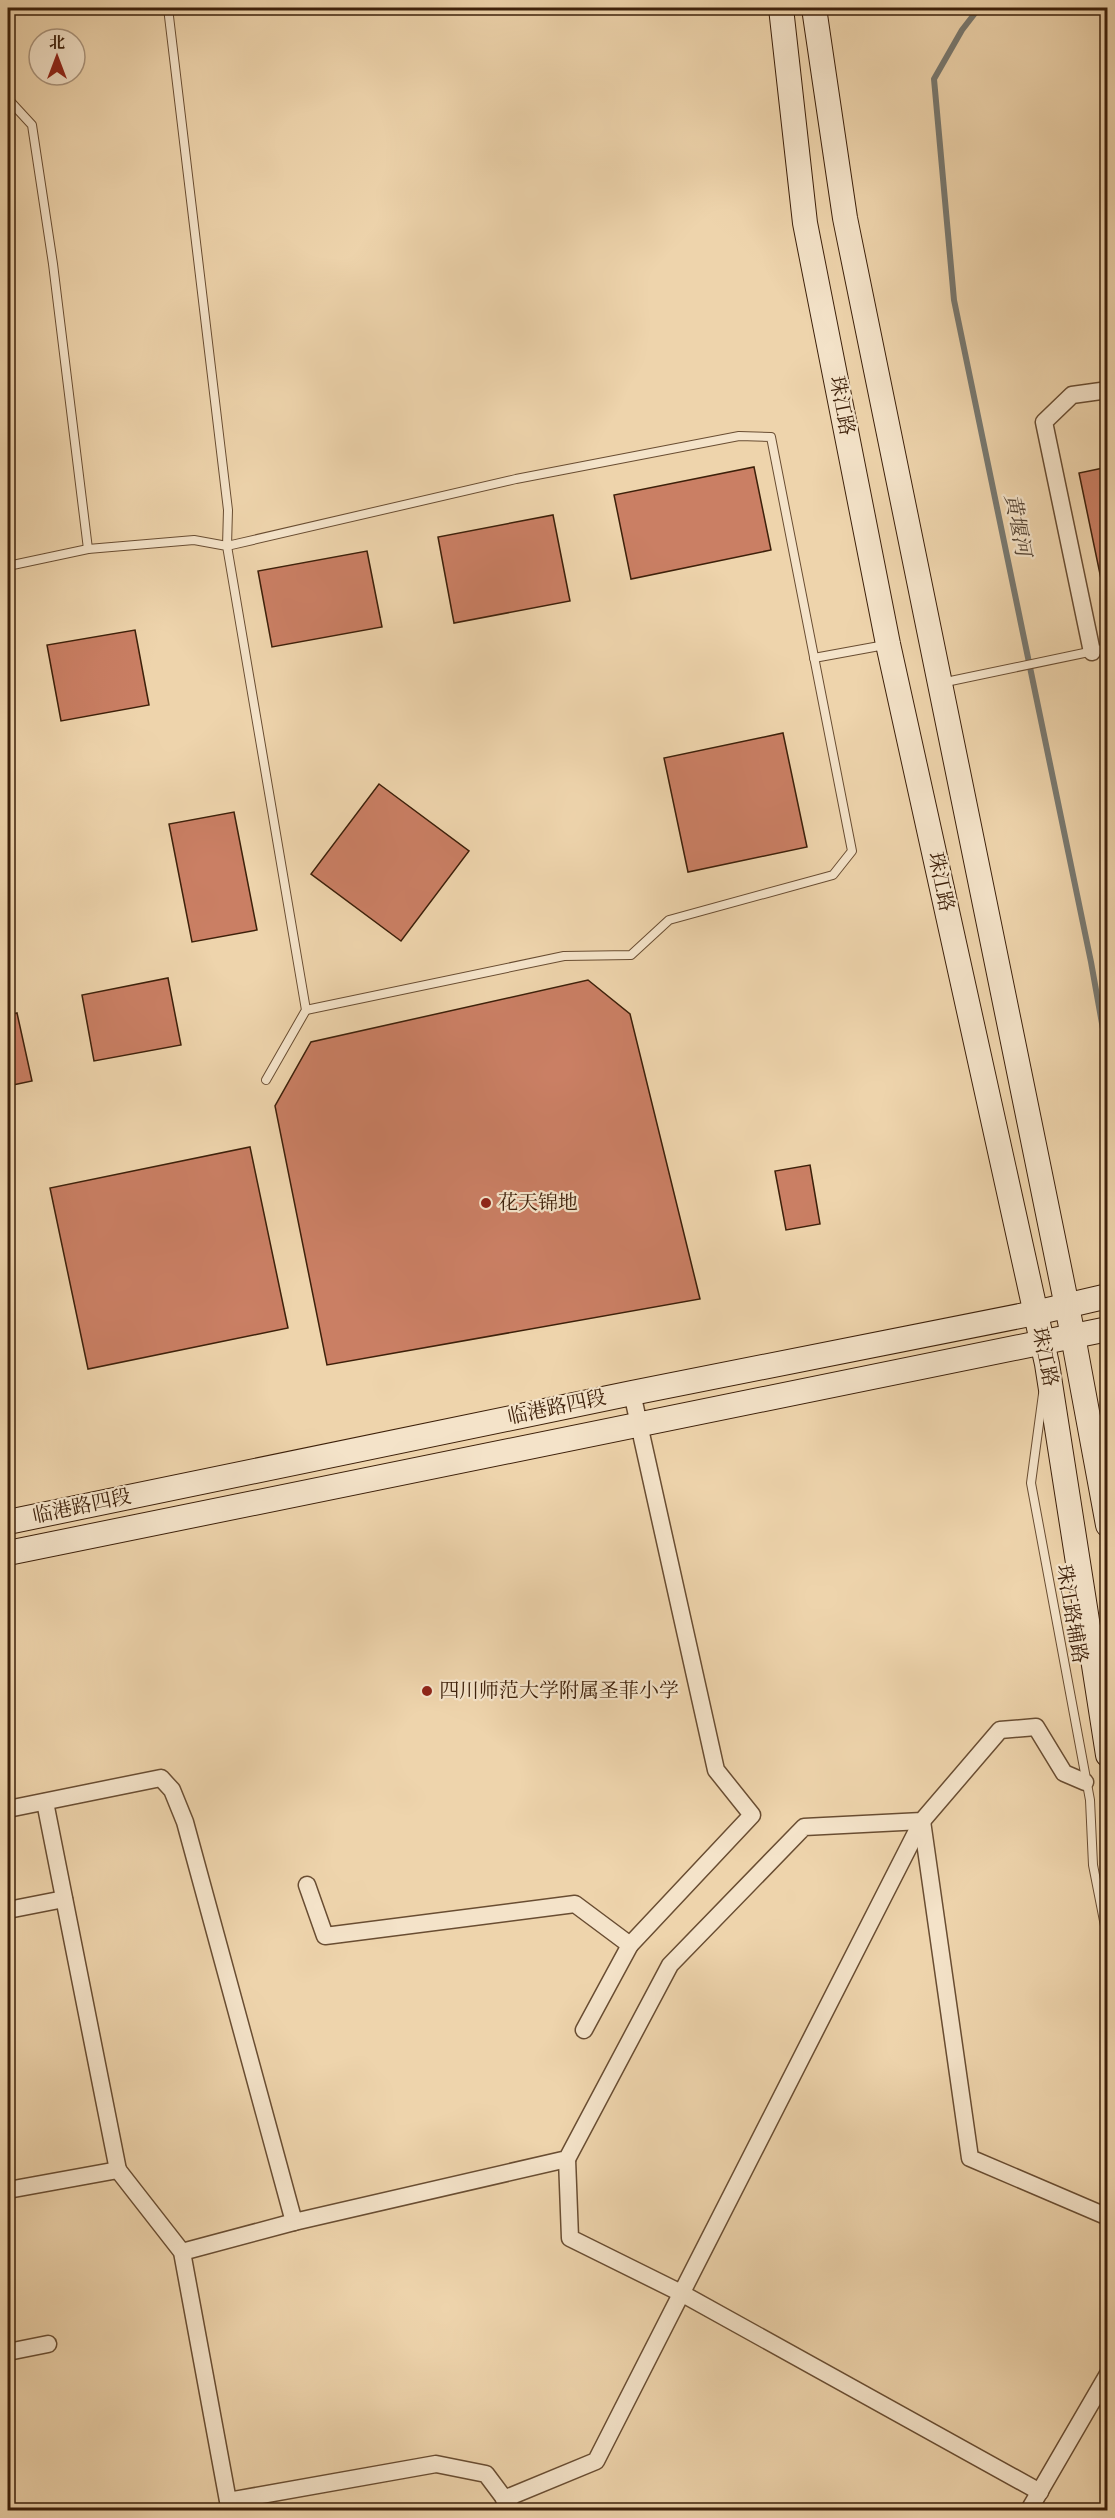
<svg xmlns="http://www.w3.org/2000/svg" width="1115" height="2518" viewBox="0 0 1115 2518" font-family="'Libre Bodoni','Noto Serif SC',serif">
<rect width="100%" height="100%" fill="#eed4ac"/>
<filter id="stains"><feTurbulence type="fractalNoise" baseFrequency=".00333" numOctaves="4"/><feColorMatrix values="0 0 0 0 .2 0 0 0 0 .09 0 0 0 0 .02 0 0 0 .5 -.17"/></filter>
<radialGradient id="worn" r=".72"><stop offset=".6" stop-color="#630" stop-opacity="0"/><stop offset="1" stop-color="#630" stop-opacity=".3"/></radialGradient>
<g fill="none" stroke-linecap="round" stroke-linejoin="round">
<path stroke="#787971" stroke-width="6" d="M979 8 962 30 934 79 954 300 1091 962 1108 1057"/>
</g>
<g fill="#ca7f64" stroke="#3d200a" stroke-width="1.5">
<path d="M754 467 771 550 631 579 614 495Z"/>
<path d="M1108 467V578L1101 579 1079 473Z"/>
<path d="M553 515 570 601 454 623 438 537Z"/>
<path d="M367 551 382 627 272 647 258 571Z"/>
<path d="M135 630 149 705 61 721 47 645Z"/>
<path d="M783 733 807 847 688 872 664 758Z"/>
<path d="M379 784 469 851 401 941 311 874Z"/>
<path d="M234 812 257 930 192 942 169 824Z"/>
<path d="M168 978 181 1045 94 1061 82 995Z"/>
<path d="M588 980 630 1014 700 1299 327 1365 275 1106 311 1042Z"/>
<path d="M17 1013 32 1081 8 1086V1015Z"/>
<path d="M250 1147 288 1328 88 1369 50 1188Z"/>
<path d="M810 1165 820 1224 786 1230 775 1171Z"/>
</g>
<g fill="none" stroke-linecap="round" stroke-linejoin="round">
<g stroke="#694d32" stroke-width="10">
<g id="lane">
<path d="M168 8 228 510 227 546 516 479 739 436 771 437 852 851 833 875 669 920 631 955 564 956 306 1010"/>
<path d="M8 99 32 125 53 264 88 549"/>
<path d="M8 566 88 549 194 540 227 546 306 1010 266 1080"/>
<path d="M814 658 885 645"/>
<path d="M941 683 1108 648"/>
<path d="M1043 1394 1031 1483 1090 1800 1093 1865 1108 1941"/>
</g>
</g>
<g stroke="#694d32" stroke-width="19">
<g id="street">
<path d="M1092 652 1044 422 1072 395 1108 390"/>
<path d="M45 1802 118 2170"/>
<path d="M8 1809 161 1778 172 1790 185 1822 294 2222 567 2159 670 1965 804 1827 922 1821 1000 1730 1036 1727 1064 1773 1085 1782"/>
<path d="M922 1821 970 2158 1108 2217"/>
<path d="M307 1885 325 1936 575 1904 630 1945"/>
<path d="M8 1910 64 1899"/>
<path d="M584 2030 630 1945 752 1815 716 1770 632 1393"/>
<path d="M567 2159 570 2238 681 2293 1040 2492"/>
<path d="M8 2190 118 2170 182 2252 228 2501 436 2464 486 2474 513 2510"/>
<path d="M182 2252 294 2222"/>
<path d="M8 2352 48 2344"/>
<path d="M504 2499 596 2461 922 1821"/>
<path d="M1029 2510 1108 2374"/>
</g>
</g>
<g stroke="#3d200a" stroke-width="26">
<g id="secondary">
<path d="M781 8 805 223 888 644 1047 1364 1108 1755"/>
<path d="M814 8 845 218 1073 1336 1108 1525"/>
<path d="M8 1522 632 1393 1035 1313 1108 1296"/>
<path d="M8 1553 1108 1329"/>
</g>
</g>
<use href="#lane" stroke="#f4e3c9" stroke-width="8"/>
<use href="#street" stroke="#f4e3c9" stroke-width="16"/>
<use href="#secondary" stroke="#f4e3c9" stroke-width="24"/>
</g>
<g fill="#8f2418" stroke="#f4e3c9" stroke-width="2">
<circle cx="486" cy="1203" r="6"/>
<circle cx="427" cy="1691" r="6"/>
</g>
<g text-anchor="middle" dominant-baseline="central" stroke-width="4.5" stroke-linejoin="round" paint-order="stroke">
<g font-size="20" fill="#3d200a" stroke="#f4e3c9">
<text transform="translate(841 406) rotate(79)">珠江路</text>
<text transform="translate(940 882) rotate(78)">珠江路</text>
<text transform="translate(1044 1357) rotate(78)">珠江路</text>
<text transform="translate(557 1408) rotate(-12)">临港路四段</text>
<text transform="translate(82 1507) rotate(-12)">临港路四段</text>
<text transform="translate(1071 1614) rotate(80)">珠江路辅路</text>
</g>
<g font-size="20" fill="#3d200a" stroke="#f4e3c9" text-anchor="start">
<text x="498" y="1203">花天锦地</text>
<text x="439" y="1691">四川师范大学附属圣菲小学</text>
</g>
<g font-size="21" font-style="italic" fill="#564535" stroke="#f4e3c9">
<text transform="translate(1017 525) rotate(79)">黄堰河</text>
</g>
</g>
<rect width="1115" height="2518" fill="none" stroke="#eed4ac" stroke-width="30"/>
<rect x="9" y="9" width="1097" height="2500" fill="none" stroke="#3d200a" stroke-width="3"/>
<rect x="15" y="15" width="1085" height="2488" fill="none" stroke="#3d200a" stroke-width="1.5"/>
<g transform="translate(57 57)"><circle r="28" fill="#f4e3c9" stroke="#ab957d" stroke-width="1.5"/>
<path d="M0-4.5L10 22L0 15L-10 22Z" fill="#8f2418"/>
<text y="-9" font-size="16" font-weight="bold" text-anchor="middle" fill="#3d200a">北</text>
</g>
<rect width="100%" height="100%" filter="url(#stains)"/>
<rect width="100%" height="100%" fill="url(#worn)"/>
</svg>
